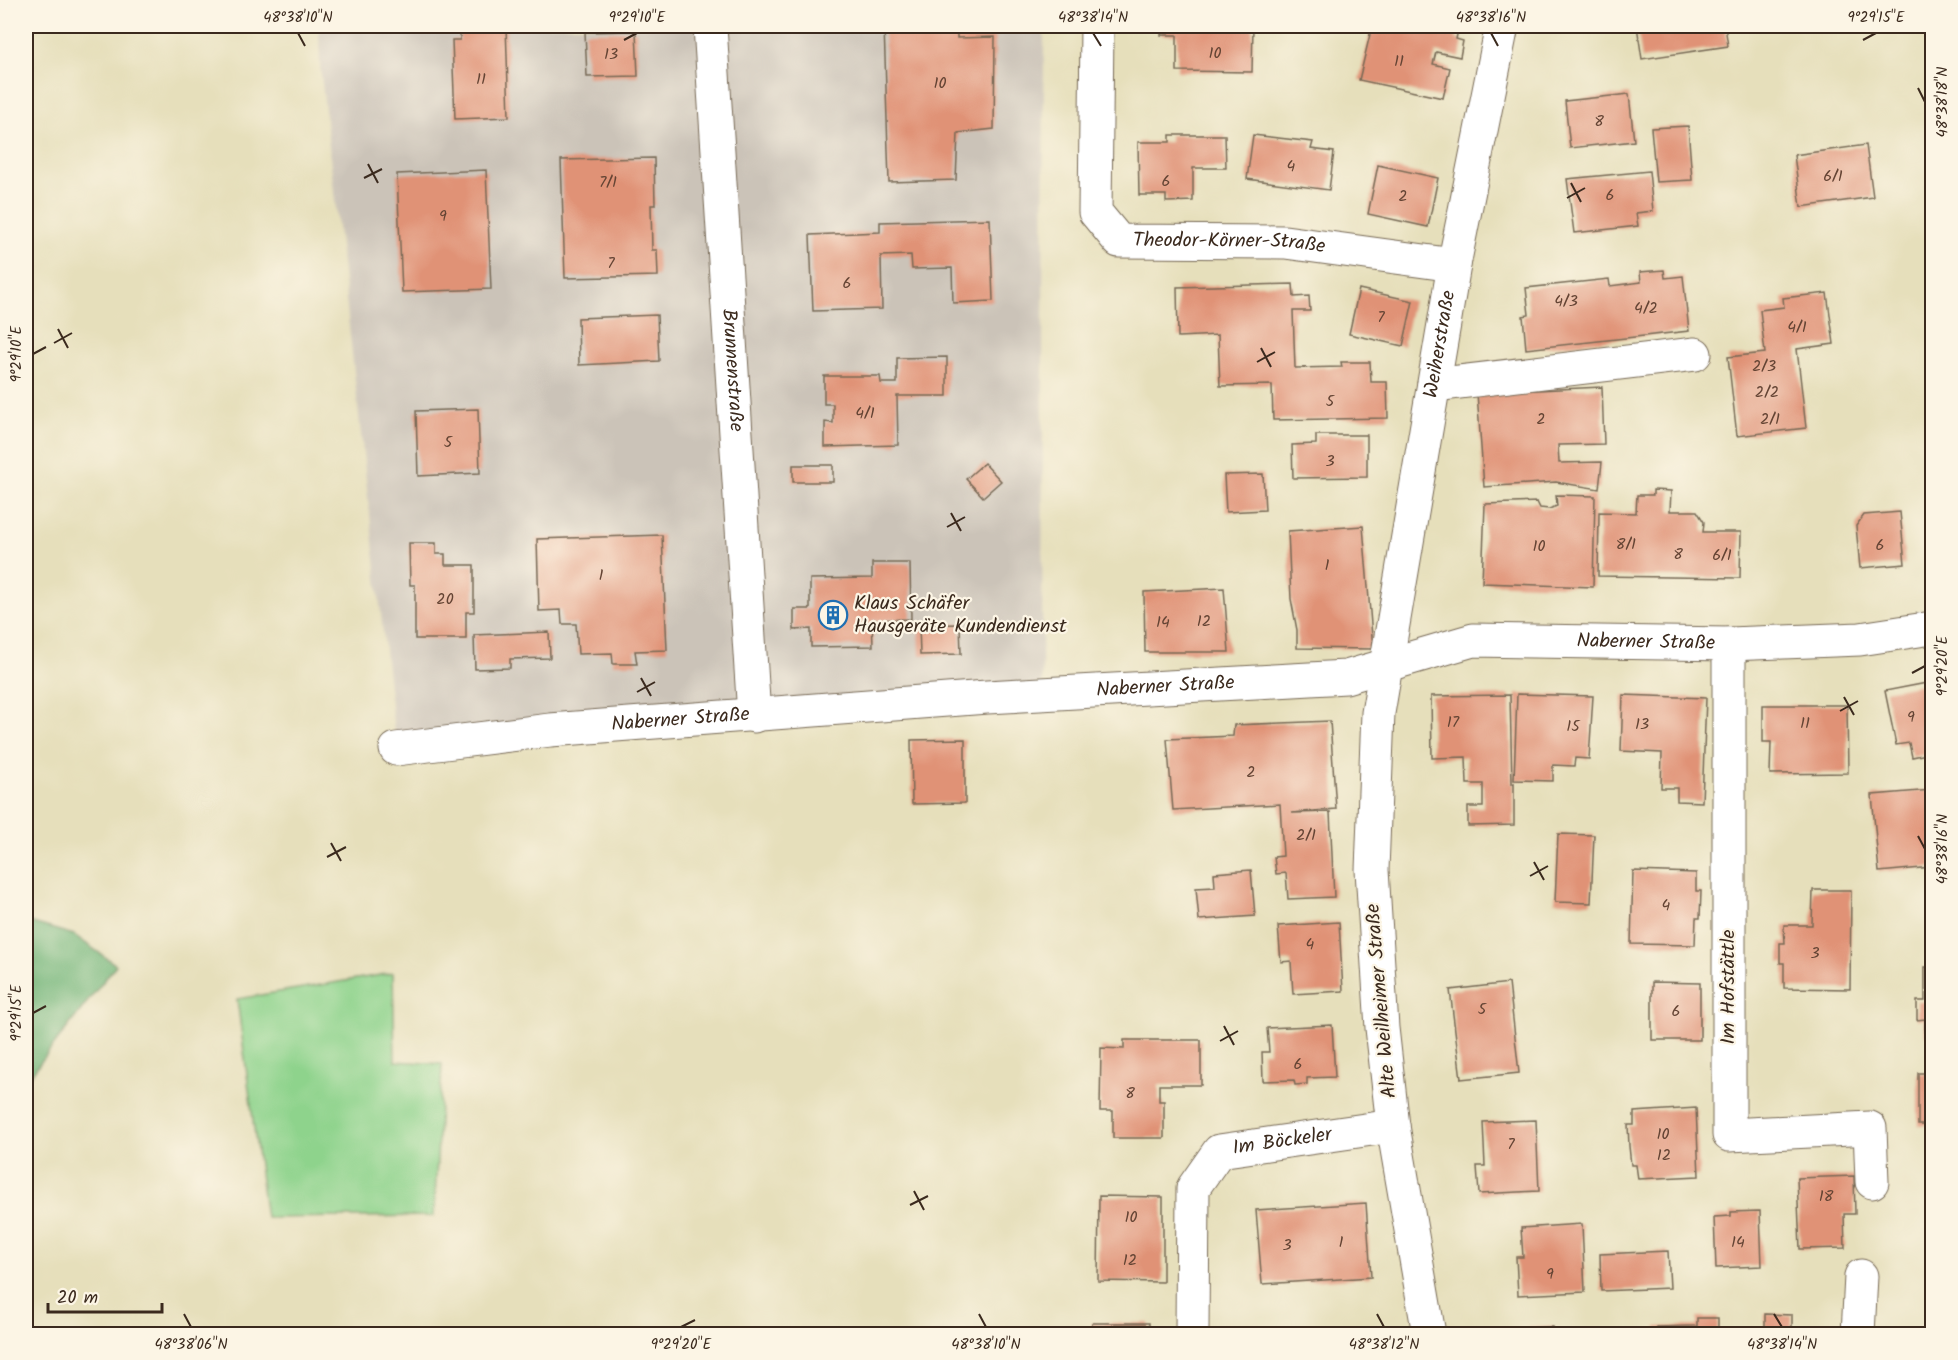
<svg xmlns="http://www.w3.org/2000/svg" width="1958" height="1360" viewBox="0 0 1958 1360" font-family="Kalam,sans-serif">
<rect width="100%" height="100%" fill="#fcf5e5"/>
<filter id="ink" filterUnits="userSpaceOnUse"><feTurbulence type="fractalNoise" baseFrequency=".0167" numOctaves="2"/><feDisplacementMap in="SourceGraphic" scale="12" xChannelSelector="R" yChannelSelector="G"/><feConvolveMatrix kernelMatrix="1 2 1 2 8 2 1 2 1" color-interpolation-filters="sRGB"/></filter>
<filter id="wash" filterUnits="userSpaceOnUse"><feTurbulence type="fractalNoise" baseFrequency=".008" numOctaves="4" result="noise"/><feDisplacementMap in="SourceGraphic" scale="24" xChannelSelector="R" yChannelSelector="G"/><feGaussianBlur stdDeviation="1.35" result="paint"/><feColorMatrix in="noise" values="0 0 0 0 0 0 0 0 0 0 0 0 0 0 0 0 0 1.4 0 .05"/><feComposite in="paint" operator="in"/></filter>
<g filter="url(#wash)">
<rect width="100%" height="100%" fill="#e6dfbb"/>
<path fill="#cbc3b8" d="M319 26H1044L1042 703 396 749 320 65Z"/>
<path fill="#8ed38c" stroke="#647e55" stroke-width="1.5" d="M393 973 395 1061 442 1064 434 1216 266 1218 237 999Z"/>
<path fill="#72b578" stroke="#56704b" stroke-width="1.5" d="M26 921 74 935 116 965 26 1081Z"/>
<g id="blocks">
<g fill="#e09276">
<path d="M460 26H506L509 117 455 119 452 40H460Z"/>
<path d="M884 26H957V38L995 37 994 129 958 133 956 180 889 182Z"/>
<path d="M1162 26H1253L1252 72 1177 71V35H1161Z"/>
<path d="M1372 26H1459L1456 39 1463 41 1460 57 1436 52 1433 64 1450 68 1443 98 1359 80Z"/>
<path d="M1582 26H1605V27L1583 30Z"/>
<path d="M1637 26H1725L1728 46 1642 59Z"/>
<path d="M636 31 638 76 587 77 585 32Z"/>
<path d="M1629 94 1634 141 1570 148 1565 101Z"/>
<path d="M1688 126 1692 180 1656 182 1651 128Z"/>
<path d="M1170 135H1225L1226 168H1193V201L1166 202V195H1139L1138 142H1170Z"/>
<path d="M1253 135 1313 142 1311 149 1334 152 1329 190 1247 179Z"/>
<path d="M1866 145 1873 197 1801 207 1794 155Z"/>
<path d="M654 158 655 205H651L652 250H657L658 276 565 278 561 160Z"/>
<path d="M1378 165 1438 178 1428 227 1368 214Z"/>
<path d="M486 170 491 289 402 292 397 174Z"/>
<path d="M1649 171 1653 211 1636 213 1638 226 1574 233 1567 179Z"/>
<path d="M990 219 993 301 953 303 952 268 912 269 911 255 881 256 882 309 813 311 810 235 880 232V222Z"/>
<path d="M1664 270 1665 278 1683 276 1689 331 1526 349 1523 316 1529 315 1526 288 1609 279 1610 286 1641 282 1640 272Z"/>
<path d="M1293 284 1294 297 1309 296 1310 311H1293L1295 368 1342 367 1341 362H1370L1371 382H1387L1388 418 1273 420 1272 385 1220 386 1218 335 1178 337 1177 287Z"/>
<path d="M1359 289 1413 301 1403 346 1349 334Z"/>
<path d="M1827 293 1834 344 1797 349 1806 428 1737 436 1728 357 1765 353 1760 310 1784 307 1783 298Z"/>
<path d="M657 315 659 361 579 365 578 318Z"/>
<path d="M947 357V396H897L898 445 825 447V422L833 423V404H824V376H880L881 383H897V358Z"/>
<path d="M1602 387 1604 444 1558 445 1559 463 1602 462 1599 489 1556 482 1484 487 1477 393Z"/>
<path d="M478 409 480 473 418 476 416 411Z"/>
<path d="M1316 435H1367V477L1293 478 1292 445 1316 444Z"/>
<path d="M984 463 1001 481 983 497 966 479Z"/>
<rect x="793" y="465" width="40" height="17"/>
<path d="M1263 474 1265 510 1226 512 1224 475Z"/>
<path d="M1653 490 1671 491 1670 511H1697L1704 522 1703 532H1741L1740 578 1598 576 1599 512 1636 513 1637 495H1653Z"/>
<path d="M1556 495 1595 496 1593 587 1482 583 1485 504 1537 502 1540 508 1549 509 1557 506Z"/>
<path d="M1900 512 1905 564 1860 568 1856 526 1864 515Z"/>
<path d="M1363 526 1373 649 1297 648V630L1291 599 1288 531Z"/>
<path d="M662 535 667 650 635 651 637 664H613L612 653 578 654 576 624H562L561 610 539 611 537 539Z"/>
<path d="M409 543H436V554H445V565H474V612H466V639H415V585H410Z"/>
<path d="M872 563H910L911 619 872 620 873 646 811 647V629L794 630V609H810V579L872 578Z"/>
<path d="M1224 588 1229 652H1145L1144 592Z"/>
<path d="M960 624 961 654 920 655 919 625Z"/>
<path d="M549 632 550 658 510 659V668L475 669 474 635Z"/>
<path d="M1932 682V753L1912 757 1909 743 1896 745 1885 691Z"/>
<path d="M1517 694 1593 696 1589 759 1575 758 1574 766 1553 765V781L1514 780Z"/>
<path d="M1510 695 1512 784 1514 783V825L1468 826V807H1483V784H1467L1466 757 1432 758 1431 696Z"/>
<path d="M1623 695 1706 698 1702 802 1677 801V788H1661L1662 753 1621 751Z"/>
<path d="M1763 705H1847L1848 773 1770 774 1771 742H1763Z"/>
<path d="M1330 721 1336 809 1292 813 1330 812 1334 897 1288 899 1286 873 1276 874 1274 857 1283 856 1280 804 1173 810 1167 739 1233 736 1234 725Z"/>
<path d="M965 739V803L912 804 911 740Z"/>
<path d="M1932 790V867L1879 872 1872 795Z"/>
<path d="M1558 834 1594 835 1591 903 1555 902Z"/>
<path d="M1251 870 1255 916 1199 920 1196 888 1215 887 1214 873Z"/>
<path d="M1633 871 1696 873V891H1701L1700 918H1696L1695 945 1631 944Z"/>
<path d="M1813 890H1851L1850 989 1784 988V963H1780V943H1785L1784 925H1812Z"/>
<path d="M1339 922 1343 991 1293 994 1291 961 1281 962 1278 926Z"/>
<path d="M1925 967H1932V1035H1925V1019L1917 1020V1001H1925Z"/>
<path d="M1652 982 1700 983V1040H1652Z"/>
<path d="M1509 983 1519 1073 1461 1079 1450 990Z"/>
<path d="M1332 1025 1335 1077 1307 1078V1084L1295 1085 1294 1080 1263 1081 1262 1052H1269L1267 1028Z"/>
<path d="M1124 1040H1201V1085H1159V1101H1164V1138H1113V1111H1100L1101 1048 1124 1049Z"/>
<rect x="1918" y="1073" width="14" height="52"/>
<path d="M1696 1108 1699 1176 1638 1179 1636 1165H1631L1629 1146 1628 1125H1634V1112Z"/>
<path d="M1536 1120 1539 1191 1479 1194 1477 1166H1485L1483 1122Z"/>
<path d="M1854 1176 1855 1214H1844L1845 1248 1800 1249 1797 1178Z"/>
<path d="M1099 1196 1163 1197V1282L1098 1281Z"/>
<path d="M1366 1203 1371 1277 1262 1284 1256 1210Z"/>
<path d="M1760 1211 1762 1266 1716 1268 1714 1217 1731 1216V1212Z"/>
<path d="M1582 1224 1585 1292 1518 1295 1516 1257H1523L1521 1228Z"/>
<path d="M1668 1251 1670 1288 1601 1291 1600 1254Z"/>
<path d="M1765 1314 1792 1315V1328H1837V1334H1749V1328H1765Z"/>
<path d="M1697 1318H1718V1334H1655L1657 1327 1697 1326Z"/>
<rect x="1092" y="1323" width="57" height="11"/>
<path d="M1553 1327V1334H1527V1328Z"/>
<path d="M1389 1330V1334H1352V1333Z"/>
</g>
</g>
</g>
<g filter="url(#ink)">
<use href="#blocks" fill-opacity="0" stroke="#776955" stroke-width="1.5"/>
<g fill="none" stroke-linecap="round" stroke-linejoin="round">
<g stroke="#776955" stroke-width="35">
<g id="minor">
<path id="s1" d="M710 26 754 716"/>
<path id="s2" d="M1097 26 1095 212 1119 241 1285 242 1454 265"/>
<path d="M1434 385 1695 354"/>
<path d="M1729 644V1135L1870 1128 1872 1182"/>
<path id="s3" d="M396 749 550 730 987 697 1346 677 1473 640 1729 644 1860 639 1932 628"/>
<path id="s4" d="M1192 1334 1193 1188 1219 1151 1393 1126"/>
<path id="s5" d="M1429 1334 1393 1126 1382 1028 1372 870 1378 713 1454 265 1502 26"/>
<path d="M1858 1334 1861 1276"/>
</g>
</g>
<use href="#minor" stroke="#fff" stroke-width="33"/>
</g>
</g>
<path fill="none" stroke="#3b2a1e" stroke-width="2" d="M298 33 305 46M1093 33 1101 46M1491 33 1498 46M624 40 637 33M1863 40 1876 33M1918 88 1925 102M368 164 378 183M364 178 382 169M1571 183 1581 202M1567 198 1585 188M58 329 68 348M54 343 72 333M1261 348 1271 367M33 354 46 347M1257 362 1275 352M951 513 961 531M947 527 965 517M1912 673 1925 666M641 678 651 696M637 692 655 682M1844 697 1854 715M1840 711 1858 701M1918 836 1925 849M331 843 341 861M327 857 346 847M1534 862 1544 880M1530 876 1548 866M33 1013 46 1006M1224 1026 1234 1045M1220 1041 1238 1031M914 1191 924 1210M910 1205 928 1196M184 1314 191 1327M979 1314 986 1327M1377 1314 1384 1327M1774 1314 1782 1327M681 1327 695 1320"/>
<defs>
<g id="building-ring" transform="scale(1.5)"><circle r="9.5" fill="#fcf5e5" stroke="#1f6fb2" stroke-width="1.5"/><path d="M-4-6H4V6H1V3H-1V6H-4ZM-2.5-4.3h1.7v1.8h-1.7ZM.8-4.3h1.7v1.8H.8ZM-2.5-1h1.7V.8h-1.7ZM.8-1h1.7V.8H.8Z" fill="#1f6fb2"/></g>
</defs>
<g fill-rule="evenodd">
<use href="#building-ring" x="833" y="615"/>
</g>
<g text-anchor="middle" dominant-baseline="central" stroke-width="4.5" stroke-linejoin="round" paint-order="stroke">
<g font-size="16" fill="#644434">
<text x="1215" y="53">10</text>
<text x="611" y="54">13</text>
<text x="1399" y="61">11</text>
<text x="481" y="79">11</text>
<text x="940" y="83">10</text>
<text x="1599" y="121">8</text>
<text x="1291" y="166">4</text>
<text x="1833" y="176">6/1</text>
<text x="1166" y="181">6</text>
<text x="608" y="182">7/1</text>
<text x="1610" y="195">6</text>
<text x="1403" y="196">2</text>
<text x="443" y="216">9</text>
<text x="611" y="263">7</text>
<text x="847" y="283">6</text>
<text x="1566" y="301">4/3</text>
<text x="1646" y="308">4/2</text>
<text x="1381" y="317">7</text>
<text x="1797" y="327">4/1</text>
<text x="1764" y="366">2/3</text>
<text x="1767" y="392">2/2</text>
<text x="1330" y="401">5</text>
<text x="865" y="413">4/1</text>
<text x="1541" y="419">2</text>
<text x="1770" y="419">2/1</text>
<text x="448" y="442">5</text>
<text x="1330" y="461">3</text>
<text x="1626" y="544">8/1</text>
<text x="1880" y="545">6</text>
<text x="1539" y="546">10</text>
<text x="1678" y="554">8</text>
<text x="1722" y="555">6/1</text>
<text x="1327" y="565">1</text>
<text x="601" y="575">1</text>
<text x="445" y="599">20</text>
<text x="1204" y="621">12</text>
<text x="1163" y="622">14</text>
<text x="1911" y="717">9</text>
<text x="1453" y="722">17</text>
<text x="1805" y="723">11</text>
<text x="1642" y="724">13</text>
<text x="1573" y="726">15</text>
<text x="1251" y="772">2</text>
<text x="1306" y="835">2/1</text>
<text x="1666" y="905">4</text>
<text x="1310" y="944">4</text>
<text x="1815" y="953">3</text>
<text x="1482" y="1009">5</text>
<text x="1676" y="1011">6</text>
<text x="1298" y="1064">6</text>
<text x="1130" y="1093">8</text>
<text x="1663" y="1134">10</text>
<text x="1511" y="1144">7</text>
<text x="1664" y="1155">12</text>
<text x="1826" y="1196">18</text>
<text x="1131" y="1217">10</text>
<text x="1341" y="1242">1</text>
<text x="1738" y="1242">14</text>
<text x="1287" y="1245">3</text>
<text x="1130" y="1260">12</text>
<text x="1550" y="1274">9</text>
</g>
<g font-size="20" fill="#3b2a1e" stroke="#fcf5e5">
<text stroke="none"><textPath href="#s2" startOffset="334">Theodor-Körner-Straße</textPath></text>
<text stroke="none"><textPath href="#s5" startOffset="999">Weiherstraße</textPath></text>
<text stroke="none"><textPath href="#s1" startOffset="345">Brunnenstraße</textPath></text>
<text stroke="none"><textPath href="#s3" startOffset="1258">Naberner Straße</textPath></text>
<text stroke="none"><textPath href="#s3" startOffset="772">Naberner Straße</textPath></text>
<text stroke="none"><textPath href="#s3" startOffset="286">Naberner Straße</textPath></text>
<text transform="translate(1729 987) rotate(-90)">Im Hofstättle</text>
<text transform="translate(1382 1001) rotate(-95)">Alte Weilheimer Straße</text>
<text stroke="none"><textPath href="#s4" startOffset="255">Im Böckeler</textPath></text>
</g>
<g font-size="20" fill="#3b2a1e" stroke="#fcf5e5" text-anchor="start">
<text x="854" y="604">Klaus Schäfer<tspan x="854" dy="23">Hausgeräte Kundendienst</tspan></text>
</g>
</g>
<rect width="1958" height="1360" fill="none" stroke="#fcf5e5" stroke-width="66"/>
<path d="M48 1303v9h114v-9" fill="none" stroke="#3b2a1e" stroke-width="3"/>
<text x="57" y="1303" font-size="18" fill="#3b2a1e" stroke="#fcf5e5" stroke-width="4.5" paint-order="stroke">20 m</text>
<rect x="33" y="33" width="1892" height="1294" fill="none" stroke="#3b2a1e" stroke-width="2"/>
<g font-size="15" text-anchor="middle" fill="#3b2a1e">
<text x="298" y="22">48°38'10"N</text>
<text x="637" y="22">9°29'10"E</text>
<text x="1093" y="22">48°38'14"N</text>
<text x="1491" y="22">48°38'16"N</text>
<text x="1876" y="22">9°29'15"E</text>
<text transform="translate(1942 102) rotate(-90)" y="5">48°38'18"N</text>
<text transform="translate(16 354) rotate(-90)" y="5">9°29'10"E</text>
<text transform="translate(1942 666) rotate(-90)" y="5">9°29'20"E</text>
<text transform="translate(1942 849) rotate(-90)" y="5">48°38'16"N</text>
<text transform="translate(16 1013) rotate(-90)" y="5">9°29'15"E</text>
<text x="191" y="1349">48°38'06"N</text>
<text x="681" y="1349">9°29'20"E</text>
<text x="986" y="1349">48°38'10"N</text>
<text x="1384" y="1349">48°38'12"N</text>
<text x="1782" y="1349">48°38'14"N</text>
</g>
</svg>
